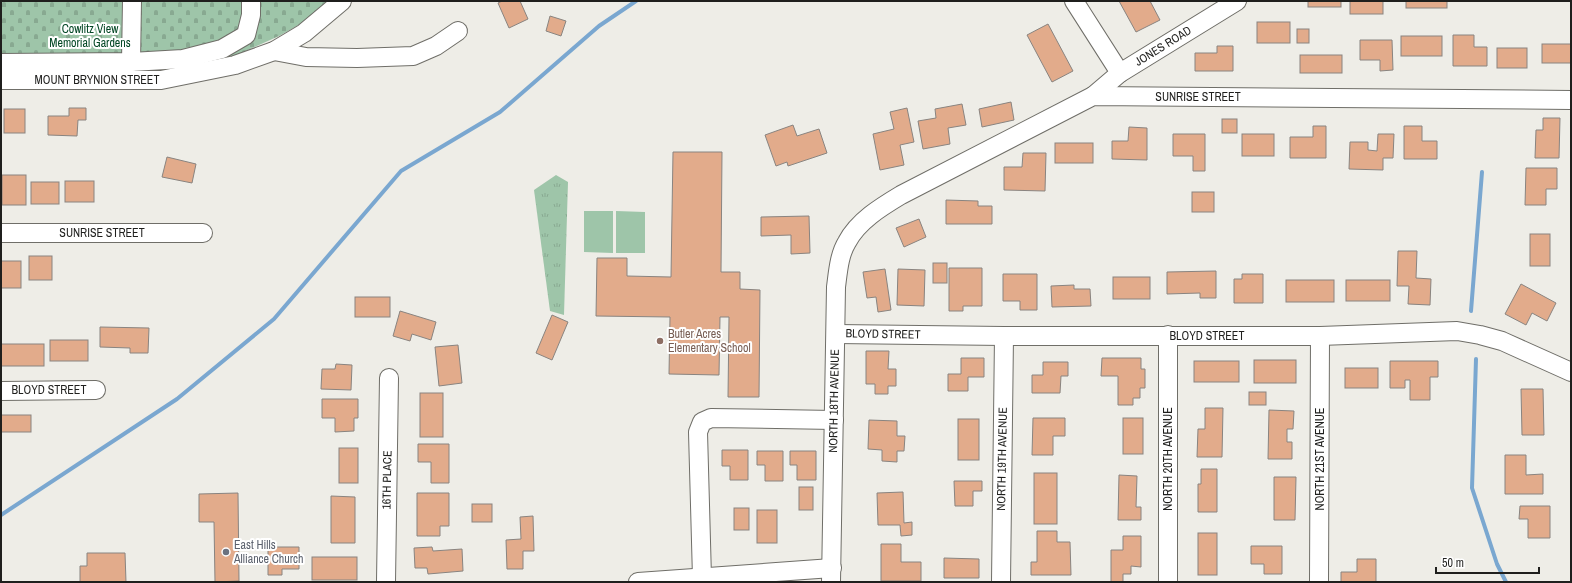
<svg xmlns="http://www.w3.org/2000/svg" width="1572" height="583" viewBox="0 0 1572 583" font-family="'Archivo Narrow',sans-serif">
<defs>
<pattern id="cemetery-stones" width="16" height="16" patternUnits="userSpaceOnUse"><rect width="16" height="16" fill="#9ec5a9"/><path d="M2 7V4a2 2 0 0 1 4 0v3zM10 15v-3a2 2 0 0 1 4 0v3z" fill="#88a991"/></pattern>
<pattern id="park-tufts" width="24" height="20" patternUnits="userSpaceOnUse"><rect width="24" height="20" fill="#9ec5a9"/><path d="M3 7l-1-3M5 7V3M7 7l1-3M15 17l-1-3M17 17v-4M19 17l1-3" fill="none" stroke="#88a991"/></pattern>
</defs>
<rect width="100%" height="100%" fill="#eeede7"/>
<path fill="url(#cemetery-stones)" d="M1 1H329L313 17 279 36 230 58 153 70 1 72Z"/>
<path fill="url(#park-tufts)" d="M556 175 568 182 564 315 550 311 534 190Z"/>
<g fill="#9ec5a9">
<path d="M584 211H613V253L584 252Z"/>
<path d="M616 211 645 212V253H616Z"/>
</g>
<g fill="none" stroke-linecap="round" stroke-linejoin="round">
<g stroke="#7aa7d0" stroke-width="4">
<path d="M1471 311 1482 172"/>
<path d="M1476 359 1472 488 1497 564 1506 582"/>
<path d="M1 515 177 399 274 319 401 171 500 112 599 26 636 1"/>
</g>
</g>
<g fill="#e2ab8b" stroke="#898480">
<path d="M502 1H520L528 19 509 28 498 3Z"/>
<path d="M1119 1H1150L1160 20 1136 32Z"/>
<rect x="1308" y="1" width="33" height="6"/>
<rect x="1350" y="1" width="33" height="13"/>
<rect x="1406" y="1" width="41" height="7"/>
<path d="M550 16 566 21 561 36 546 31Z"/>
<rect x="1257" y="22" width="33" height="21"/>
<path d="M1048 24 1073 71 1052 82 1027 35Z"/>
<rect x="1297" y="29" width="12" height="14"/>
<path d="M1453 35H1474V47H1487V66H1453Z"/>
<rect x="1401" y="36" width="41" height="20"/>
<path d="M1360 40H1392L1393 70 1380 71V60H1360Z"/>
<rect x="1542" y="44" width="29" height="19"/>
<path d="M1217 46H1233V71H1195V53H1217Z"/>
<rect x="1497" y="48" width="30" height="20"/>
<rect x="1300" y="55" width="42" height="18"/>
<path d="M1011 102 1014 120 982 127 979 109Z"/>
<path d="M962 104 966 125 948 128 950 144 923 149 918 121 936 118 935 109Z"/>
<path d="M69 108H86V120H78L77 136 48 135V116H69Z"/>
<path d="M907 108 914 142 900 145 904 165 880 170 873 134 894 129 890 112Z"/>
<rect x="4" y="109" width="21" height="24"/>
<path d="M1543 118H1560L1559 158H1535L1536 130H1543Z"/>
<rect x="1222" y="119" width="15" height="14"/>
<path d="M793 125 797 136 819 129 827 153 788 166 787 162 776 166 765 135Z"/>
<path d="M1313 126H1326V158H1290V137H1313Z"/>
<path d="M1404 126H1422V141H1437V159H1404Z"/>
<path d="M1129 127 1147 128V160L1112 159V141H1128Z"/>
<path d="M1173 134H1205V171H1193V156H1173Z"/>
<rect x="1242" y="134" width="32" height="22"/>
<path d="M1378 134H1394L1393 158H1383V170L1349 169 1350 142H1368V150L1377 151Z"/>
<rect x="1055" y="143" width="38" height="20"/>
<path d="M673 152H722L721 272H740V289L760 290 759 397H728L729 317H720L719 375 669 374 670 317 596 316 597 258H627V276L671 277Z"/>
<path d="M1023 153H1046L1045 191 1004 190V167H1022Z"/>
<path d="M167 157 196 164 192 183 162 177Z"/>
<path d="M1526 168H1557V189H1546V205H1525Z"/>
<rect x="2" y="175" width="24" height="30"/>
<rect x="65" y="181" width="29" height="21"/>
<rect x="31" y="182" width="28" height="22"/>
<rect x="1192" y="192" width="22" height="20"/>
<path d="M946 200 978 201V206H992V224H946Z"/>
<path d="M809 216 810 253 791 254V235L761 236V217Z"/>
<path d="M919 219 926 237 904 247 896 228Z"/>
<rect x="1530" y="234" width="20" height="32"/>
<path d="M1398 251H1417L1416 278 1431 279 1430 305 1408 304 1409 286H1397Z"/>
<rect x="29" y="256" width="23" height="24"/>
<rect x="1" y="261" width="20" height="27"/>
<rect x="933" y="263" width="14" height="20"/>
<path d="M949 268H982V306H963V311H949Z"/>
<path d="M885 269 891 310 878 312 876 297 867 298 863 272Z"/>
<path d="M898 269 925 270 924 306 897 305Z"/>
<path d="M1216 271V298H1200V293L1167 294V272Z"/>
<path d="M1003 274H1037V310H1020V301H1003Z"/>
<path d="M1242 274H1263V303H1234V279H1242Z"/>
<rect x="1113" y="277" width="37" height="22"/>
<rect x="1286" y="280" width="48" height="22"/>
<rect x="1346" y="280" width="44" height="21"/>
<path d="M1521 284 1556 303 1547 321 1532 313 1526 325 1505 314Z"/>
<path d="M1074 285V289H1090L1091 306 1052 307 1051 286Z"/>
<rect x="355" y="297" width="35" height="20"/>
<path d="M400 311 436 322 431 340 412 334 410 341 393 336Z"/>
<path d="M552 315 568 322 552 360 536 353Z"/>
<path d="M100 327 149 328 148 353H130V348L100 347Z"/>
<rect x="50" y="340" width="38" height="21"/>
<rect x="1" y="344" width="43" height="22"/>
<path d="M458 345 462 383 439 386 435 347Z"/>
<path d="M866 351H889L888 369H896V386H888V394H875V384H866Z"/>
<path d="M961 358H984V377H968V391H948V374H961Z"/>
<path d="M1102 358H1141V369H1145V388H1140V398H1133V405H1118V376H1101Z"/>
<rect x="1254" y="360" width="42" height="23"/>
<rect x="1194" y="361" width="45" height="21"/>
<path d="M1390 361H1438V377H1430V400H1410V380H1405V388H1390Z"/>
<path d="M1043 362H1068V376H1061L1060 393H1032V375H1043Z"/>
<path d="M336 364 352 365 351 390 321 389 322 369H335Z"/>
<rect x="1345" y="368" width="33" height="20"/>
<path d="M1521 389H1543L1544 435H1522Z"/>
<rect x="1249" y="392" width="17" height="13"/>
<rect x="420" y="393" width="23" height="44"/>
<path d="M322 399H358V418H354V431L335 432V418H322Z"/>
<path d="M1205 408H1223L1222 457H1197L1198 429H1205Z"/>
<path d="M1269 410 1294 411 1293 429H1287V442H1292V459H1268Z"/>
<rect x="1" y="415" width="30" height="17"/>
<path d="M1033 418H1065V436H1053V455H1032Z"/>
<rect x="1123" y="418" width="20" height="36"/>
<rect x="958" y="419" width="21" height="41"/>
<path d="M869 420 897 421V436H905L904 451H897V462L882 461V450L868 449Z"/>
<path d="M418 444H449V483H431V462H418Z"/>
<rect x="339" y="448" width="19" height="35"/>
<path d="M722 450H748V480H730V466H722Z"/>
<path d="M757 451H783V481H765V465H757Z"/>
<path d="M790 451H816V480H797V465H790Z"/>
<path d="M1505 455H1526V475L1543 474V494H1505Z"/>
<path d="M1201 469H1217V512H1198V484H1201Z"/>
<rect x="1034" y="473" width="23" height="51"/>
<path d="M1119 475 1137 476 1136 507H1141V520H1118Z"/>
<path d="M1274 477H1296L1295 520H1274Z"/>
<path d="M954 481H982V491H973V506H955Z"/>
<rect x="799" y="487" width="14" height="23"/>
<path d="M903 492 904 523 912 522V535L901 536 900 525H878L877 493Z"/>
<path d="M238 493 239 581 215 582 214 522H199V494Z"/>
<path d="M417 493H449V526H440V536H417Z"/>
<path d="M331 496 355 497V543H331Z"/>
<rect x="472" y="504" width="20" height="18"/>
<path d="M1520 506H1550V538H1528V519H1519Z"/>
<rect x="734" y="508" width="15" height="22"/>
<rect x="757" y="510" width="20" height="33"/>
<path d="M533 516 534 551H523V569H507L506 540 521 539 520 517Z"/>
<path d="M1037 531H1057V542H1070L1071 575H1031V562H1037Z"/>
<rect x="1198" y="533" width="19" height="42"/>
<path d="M1123 536H1141V567L1131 566V574H1123V582H1111V550H1123Z"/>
<path d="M881 544H901V562H921V581H881Z"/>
<path d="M1251 546H1282V574H1264V564H1251Z"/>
<path d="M268 547H299V569H282V575H268Z"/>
<path d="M432 547 433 551 462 549 463 571 428 574 427 568H415L414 548Z"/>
<path d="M87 553H125L126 582H80V566H87Z"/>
<rect x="312" y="557" width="45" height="23"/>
<path d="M944 558 979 559V578H944Z"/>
<path d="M1357 559H1376V582H1341V572H1357Z"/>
</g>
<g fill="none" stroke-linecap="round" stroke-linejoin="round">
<g stroke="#6f6e68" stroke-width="20">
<g id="minor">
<path d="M1074 1 1120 73"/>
<path d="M274 51 306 57 357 58 413 56 436 46 458 31"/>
<path d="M131 62 132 1"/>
<path d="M1 63 131 62 183 59 222 49 246 35 251 15V1"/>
<path d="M1 80H161L235 65 274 51 304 33 342 1"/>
<path d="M1093 96 1120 73 1237 1"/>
<path d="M1 233H203"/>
<path d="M836 334 1004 336H1320L1457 331 1480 335 1502 341 1571 372"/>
<path d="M1168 335V582"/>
<path d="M1 391 96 390"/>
<path d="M702 578 698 432 702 422 711 418 834 420"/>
<path d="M386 582 389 378"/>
<path d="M638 582 832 568"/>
<path d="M831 582 836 287C838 272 839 255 847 242 858 221 881 207 901 195L1093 96 1571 100"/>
<path d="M1001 582 1004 336"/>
<path d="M1319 582 1320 336"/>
</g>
</g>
<use href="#minor" stroke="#fff" stroke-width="18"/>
</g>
<circle fill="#8d6e63" stroke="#fff" stroke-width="1.5" cx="660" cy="341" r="4"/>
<circle fill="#6b7280" stroke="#fff" stroke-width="1.5" cx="226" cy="552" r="4"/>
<g text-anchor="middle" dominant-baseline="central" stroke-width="4" stroke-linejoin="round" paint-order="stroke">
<g font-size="12" fill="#024624" stroke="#fff">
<text x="90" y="29">Cowlitz View<tspan x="90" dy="14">Memorial Gardens</tspan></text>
</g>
<g font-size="12" fill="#1f1f1d" stroke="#fff">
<text transform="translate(1163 46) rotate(-32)">JONES ROAD</text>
<text x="97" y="80">MOUNT BRYNION STREET</text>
<text x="1198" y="97">SUNRISE STREET</text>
<text x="102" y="233">SUNRISE STREET</text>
<text transform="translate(883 334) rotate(1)">BLOYD STREET</text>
<text x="1207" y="336">BLOYD STREET</text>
<text x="49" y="390">BLOYD STREET</text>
<text transform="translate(834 401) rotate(-89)">NORTH 18TH AVENUE</text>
<text transform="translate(1002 459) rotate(-89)">NORTH 19TH AVENUE</text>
<text transform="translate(1168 459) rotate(-90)">NORTH 20TH AVENUE</text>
<text transform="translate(1320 459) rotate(-90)">NORTH 21ST AVENUE</text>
<text transform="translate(387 480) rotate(-89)">16TH PLACE</text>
</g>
<g font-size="12" fill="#785e54" stroke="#fff" text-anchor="start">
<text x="668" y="334">Butler Acres<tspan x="668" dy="14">Elementary School</tspan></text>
</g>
<g font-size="12" fill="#5b616d" stroke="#fff" text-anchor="start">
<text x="234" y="545">East Hills<tspan x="234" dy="14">Alliance Church</tspan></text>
</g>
</g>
<rect width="1572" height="583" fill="none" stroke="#1f1f1d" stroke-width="4"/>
<path d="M1436 567v6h103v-6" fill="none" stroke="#1f1f1d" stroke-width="2"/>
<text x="1442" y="567" font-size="12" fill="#1f1f1d" stroke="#ffffff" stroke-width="3" paint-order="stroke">50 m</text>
</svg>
